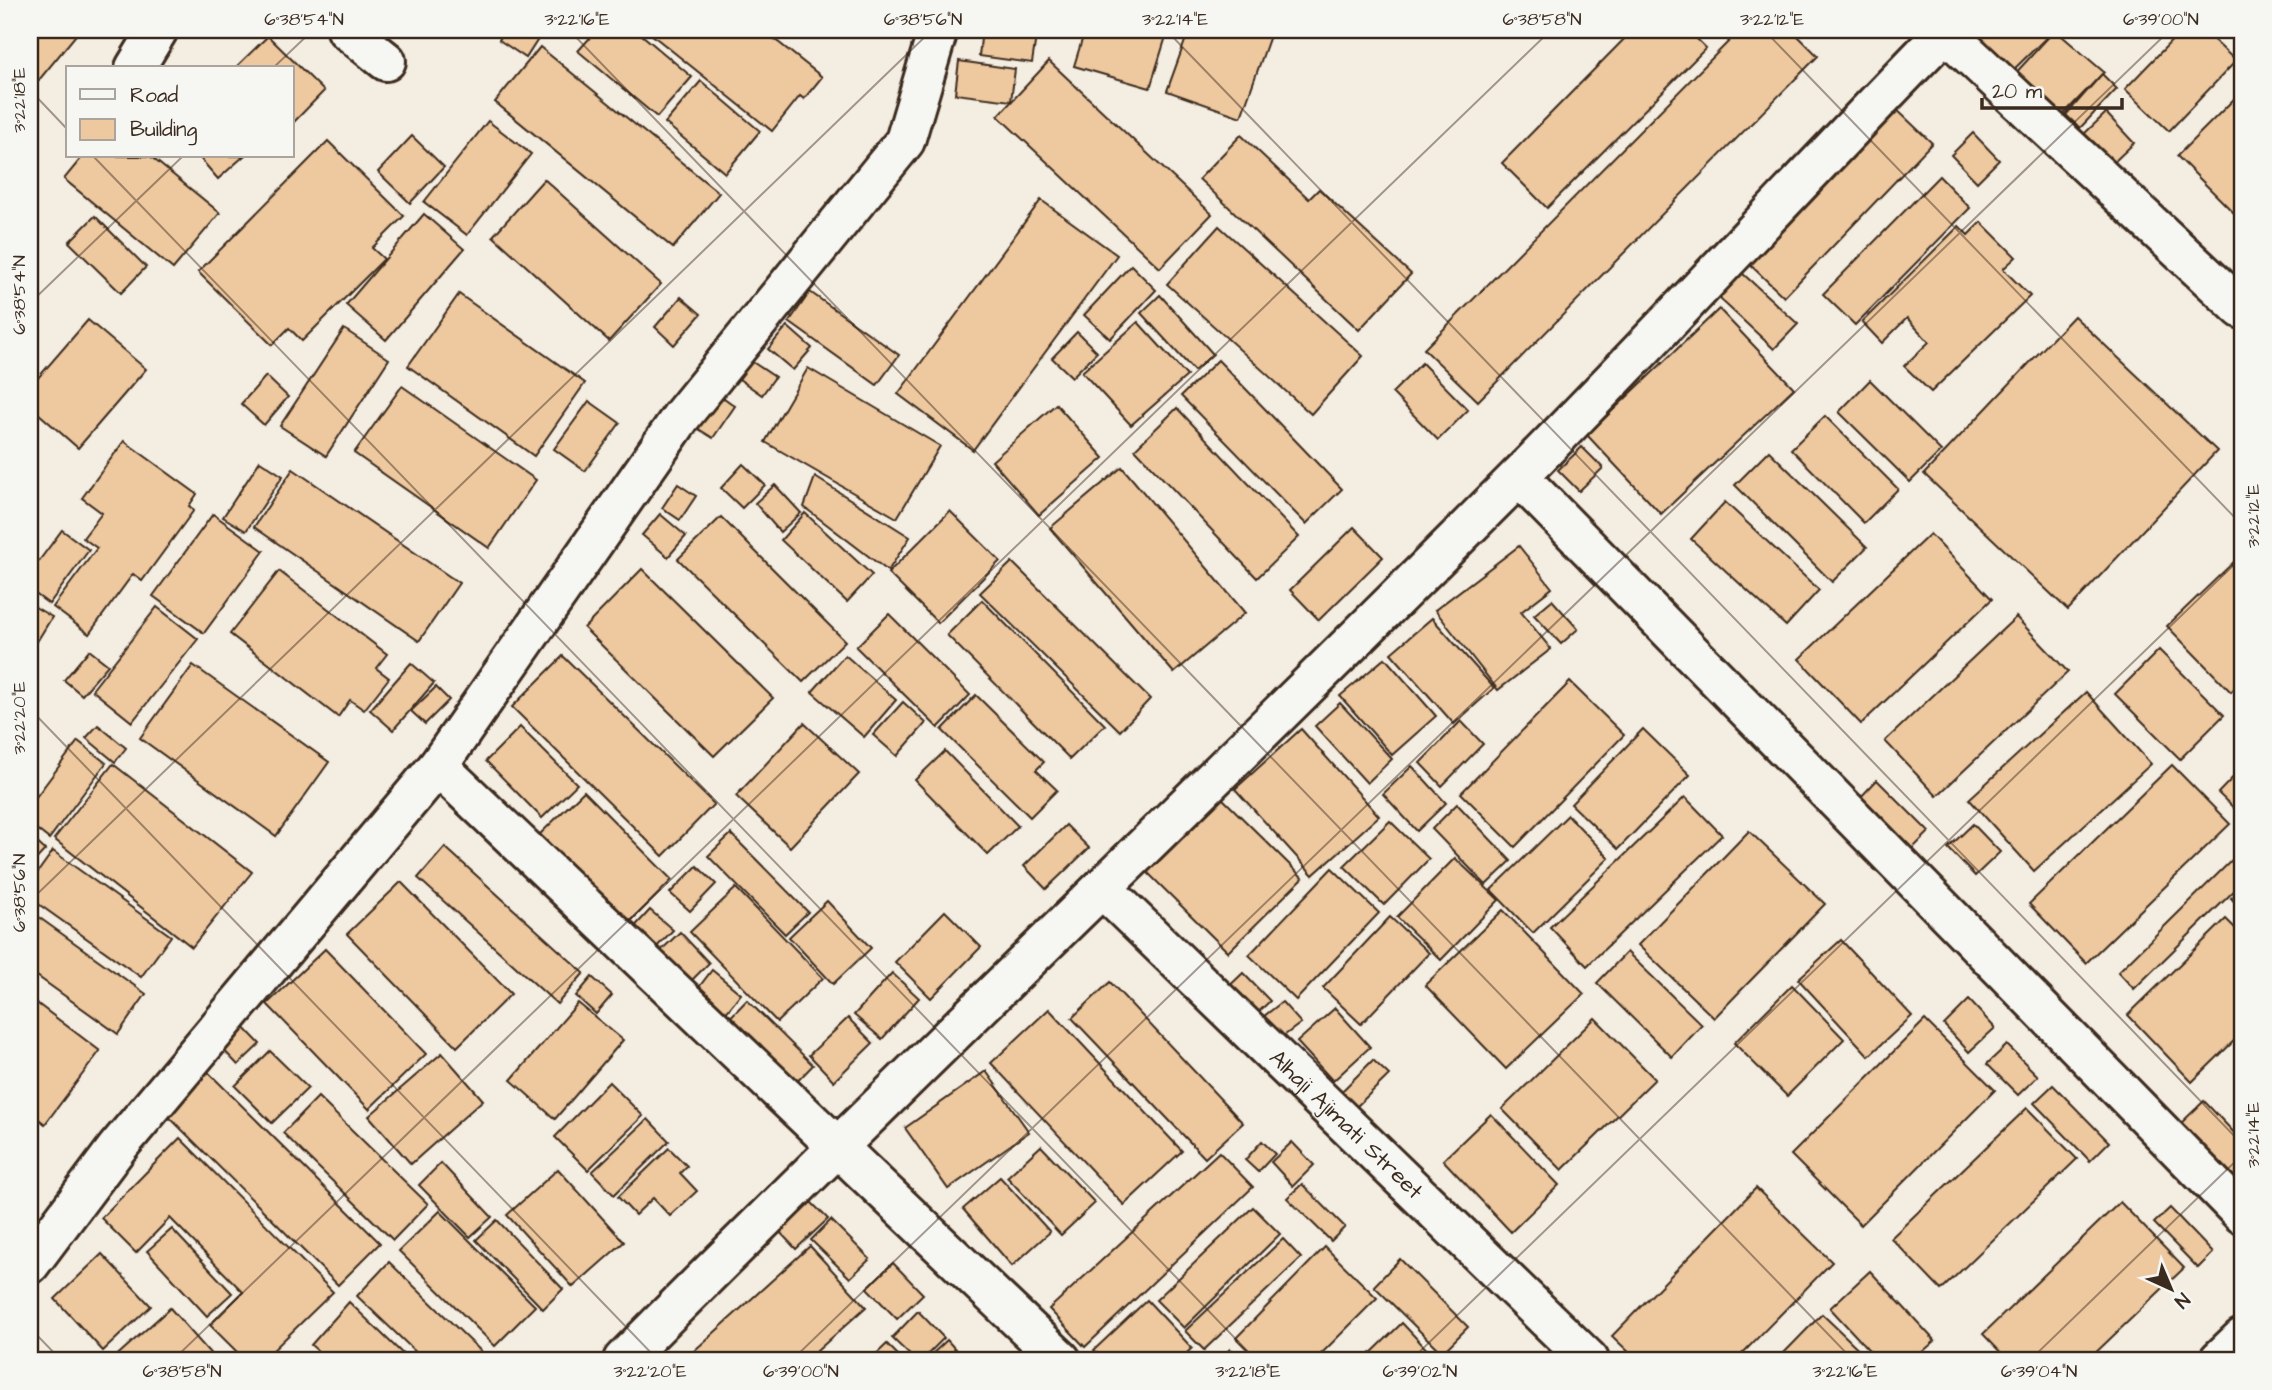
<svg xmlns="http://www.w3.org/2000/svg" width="2272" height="1390" viewBox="0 0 2272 1390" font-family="'Architects Daughter',sans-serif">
<rect width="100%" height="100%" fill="#f4ede1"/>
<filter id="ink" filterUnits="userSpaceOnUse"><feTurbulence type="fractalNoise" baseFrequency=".0143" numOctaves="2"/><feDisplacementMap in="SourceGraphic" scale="14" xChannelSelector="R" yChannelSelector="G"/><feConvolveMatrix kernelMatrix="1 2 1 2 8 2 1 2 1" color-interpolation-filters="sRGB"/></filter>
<g filter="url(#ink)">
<g fill="#eec89e" stroke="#3b2a1e" stroke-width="2">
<path d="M30 30H80L30 91Z"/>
<path d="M505 30H544L526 58 499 40Z"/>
<path d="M597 30H636L692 77 657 117 578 51Z"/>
<path d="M646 30H763L822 77 804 99 800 96 772 131Z"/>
<path d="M982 30H1037L1032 63 979 56Z"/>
<path d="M1085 30H1168L1150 88 1074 66Z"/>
<path d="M1189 30H1272L1241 117 1167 91Z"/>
<path d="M1633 30H1688L1706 48 1547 208 1502 163Z"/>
<path d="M1740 30H1792L1818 56 1478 401 1424 349Z"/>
<path d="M1969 30H2054L2006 77Z"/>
<path d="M2055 30 2104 72 2059 119 2012 77Z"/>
<path d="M2182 30H2203L2236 61 2169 131 2125 89Z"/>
<path d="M2228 30H2242V45Z"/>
<path d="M268 36 324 91 292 124V68H235Z"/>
<path d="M540 47 719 193 673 248 495 102Z"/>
<path d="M959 61 1015 69 1011 101 955 94Z"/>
<path d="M1049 61 1212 214 1160 268 998 116Z"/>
<path d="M2102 74 2117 89 2080 128 2066 115Z"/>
<path d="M701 81 760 131 725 173 665 123Z"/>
<path d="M2242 91V221L2177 156Z"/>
<path d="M1893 106 1932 143 1784 297 1745 260Z"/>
<path d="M2106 113 2134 143 2113 163 2084 134Z"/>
<path d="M488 121 531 154 467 235 424 202Z"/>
<path d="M1973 133 1999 160 1977 182 1951 155Z"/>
<path d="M1241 135 1309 199 1319 189 1411 274 1359 330 1199 179Z"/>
<path d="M412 136 444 167 410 203 378 172Z"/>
<path d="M328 141 404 216 372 248 384 259 302 341 289 328 272 345 198 272Z"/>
<path d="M83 156H150L220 213 173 269 64 179Z"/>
<path d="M198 156H244L218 179Z"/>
<path d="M1939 176 1970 208 1855 325 1823 294Z"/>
<path d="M544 179 661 284 609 341 493 236Z"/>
<path d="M1041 200 1117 255 973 450 898 394Z"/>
<path d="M424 214 464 249 386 340 346 305Z"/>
<path d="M95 216 146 267 121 293 69 242Z"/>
<path d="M1981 222 2016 257 2003 269 2030 296 1931 392 1904 366 1929 342 1907 318 1882 343 1862 322 1959 226 1968 235Z"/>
<path d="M1219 226 1363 356 1311 414 1167 284Z"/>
<path d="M1131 265 1156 290 1110 339 1084 315Z"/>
<path d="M1742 273 1798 324 1774 349 1719 298Z"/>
<path d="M810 292 899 355 877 385 789 322Z"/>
<path d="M459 294 585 383 534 456 408 366Z"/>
<path d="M1160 295 1213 354 1194 371 1141 313Z"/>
<path d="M681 297 701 314 674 345 655 327Z"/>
<path d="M1719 309 1794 388 1661 514 1587 435Z"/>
<path d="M2074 316 2217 451 2068 610 1924 474Z"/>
<path d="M88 320 146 369 78 448 30 406V387Z"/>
<path d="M1138 322 1187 376 1131 425 1082 372Z"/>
<path d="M787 326 812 348 793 370 768 349Z"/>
<path d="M344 329 389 359 326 456 280 426Z"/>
<path d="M1077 332 1097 352 1072 377 1052 358Z"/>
<path d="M1218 360 1342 489 1306 524 1181 396Z"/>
<path d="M751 361 775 377 762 395 739 379Z"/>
<path d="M1422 363 1468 410 1438 440 1392 393Z"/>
<path d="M808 368 940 446 897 518 765 442Z"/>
<path d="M266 376 288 397 264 425 241 404Z"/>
<path d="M1870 380 1941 451 1910 482 1839 412Z"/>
<path d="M402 386 536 480 489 548 354 453Z"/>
<path d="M720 395 735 406 713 438 697 428Z"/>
<path d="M589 401 620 423 585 471 554 449Z"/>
<path d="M1056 404 1104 458 1039 515 992 461Z"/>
<path d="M1177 408 1299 537 1257 578 1135 449Z"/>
<path d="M1825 416 1898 489 1864 523 1791 449Z"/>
<path d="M124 441 197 494 189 506 194 510 142 581 133 574 89 634 53 607 97 548 83 538 102 513 82 498Z"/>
<path d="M1582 447 1603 468 1579 491 1558 470Z"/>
<path d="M1769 451 1867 547 1832 582 1735 485Z"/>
<path d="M260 461 283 476 246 531 223 517Z"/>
<path d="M743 464 765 485 742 508 721 488Z"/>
<path d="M1122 467 1245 613 1174 673 1050 528Z"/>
<path d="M293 469 459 583 419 641 254 527Z"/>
<path d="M815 477 910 537 888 571 804 507Z"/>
<path d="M678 484 696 496 680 520 662 508Z"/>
<path d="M775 485 801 513 780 532 755 503Z"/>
<path d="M1725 502 1819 590 1786 626 1691 539Z"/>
<path d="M950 511 1000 561 938 623 888 573Z"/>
<path d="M805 513 872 575 847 602 781 540Z"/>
<path d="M213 514 264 551 204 633 153 596Z"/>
<path d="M660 514 686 536 668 557 642 535Z"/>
<path d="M721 517 845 641 803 682 678 559Z"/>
<path d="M1354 527 1383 557 1319 620 1290 590Z"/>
<path d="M62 530 89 550 49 604 30 590V573Z"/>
<path d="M1930 534 1992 599 1861 724 1799 659Z"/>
<path d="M1519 546 1552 588 1521 612 1551 649 1498 690 1435 610Z"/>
<path d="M2242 554V680L2231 692 2167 626Z"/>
<path d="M1012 562 1150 699 1120 731 980 593Z"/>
<path d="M642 569 773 698 714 756 584 628Z"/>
<path d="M279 571 387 654 376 668 389 678 364 710 350 700 338 717 230 634Z"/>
<path d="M982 600 1105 725 1070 759 947 635Z"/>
<path d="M1552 600 1578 629 1561 644 1534 615Z"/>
<path d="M30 604 52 617 30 653Z"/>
<path d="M157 607 198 639 132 722 92 690Z"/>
<path d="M889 614 970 695 938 728 856 647Z"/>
<path d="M2016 617 2068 672 1937 796 1885 741Z"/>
<path d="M1432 618 1494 688 1454 724 1391 653Z"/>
<path d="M89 650 108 665 82 695 64 680Z"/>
<path d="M2159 650 2224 715 2180 759 2115 694Z"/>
<path d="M845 655 896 700 864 737 812 692Z"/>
<path d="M563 656 714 804 663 856 512 707Z"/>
<path d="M1385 658 1436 716 1392 755 1340 696Z"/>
<path d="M411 663 434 683 393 730 370 710Z"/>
<path d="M193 665 329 762 276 836 140 738Z"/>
<path d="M1570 682 1624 735 1515 847 1461 793Z"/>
<path d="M436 687 449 700 425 724 411 711Z"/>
<path d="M2086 692 2151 764 2034 871 1969 799Z"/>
<path d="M976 695 1044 762 1036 770 1057 790 1030 817 942 730Z"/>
<path d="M903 702 926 723 897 756 873 735Z"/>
<path d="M1340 703 1392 759 1367 783 1315 726Z"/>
<path d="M1461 721 1483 744 1442 786 1420 763Z"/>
<path d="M804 723 859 774 790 847 736 796Z"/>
<path d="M98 725 126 748 115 762 86 738Z"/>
<path d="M520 727 577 784 542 818 486 761Z"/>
<path d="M1301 729 1379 816 1313 875 1235 789Z"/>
<path d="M1643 729 1690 775 1618 849 1571 804Z"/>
<path d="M78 741 106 763 49 839 30 824V805Z"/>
<path d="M945 751 1018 826 988 855 915 780Z"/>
<path d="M113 764 252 872 192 947 54 839Z"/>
<path d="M2172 765 2230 824 2086 963 2029 904Z"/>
<path d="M1412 766 1446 803 1417 831 1383 794Z"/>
<path d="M2242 768V816L2218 793Z"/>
<path d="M1877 780 1929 832 1907 854 1856 802Z"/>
<path d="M584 791 672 880 626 926 538 836Z"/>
<path d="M1219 795 1303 878 1228 952 1145 870Z"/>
<path d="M1685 797 1722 835 1587 966 1550 927Z"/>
<path d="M1457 804 1511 861 1486 885 1432 829Z"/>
<path d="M1568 815 1609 858 1533 933 1491 890Z"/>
<path d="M1390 821 1429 859 1384 905 1344 866Z"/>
<path d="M1973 824 2000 852 1975 876 1948 848Z"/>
<path d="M1066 825 1089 848 1046 889 1024 866Z"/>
<path d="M1749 831 1825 904 1714 1018 1638 945Z"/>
<path d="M731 834 808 912 785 934 708 856Z"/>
<path d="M30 836 45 850 30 866Z"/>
<path d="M445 847 584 973 557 1004 418 878Z"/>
<path d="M53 851 171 936 141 977 30 898V883Z"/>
<path d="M2236 856 2242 863V883L2134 989 2118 972Z"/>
<path d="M1455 858 1499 900 1441 960 1397 917Z"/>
<path d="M697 866 716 884 690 911 670 893Z"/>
<path d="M1332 868 1379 913 1296 1000 1249 955Z"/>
<path d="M401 882 511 994 457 1047 347 934Z"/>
<path d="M736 888 823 978 777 1022 690 932Z"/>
<path d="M2242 889V910L2231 898Z"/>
<path d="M827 901 871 948 833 984 789 937Z"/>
<path d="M650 910 673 930 651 953 629 933Z"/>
<path d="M1503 910 1584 994 1506 1069 1425 985Z"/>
<path d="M30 911 146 994 118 1034 30 971Z"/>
<path d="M945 911 981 947 931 998 895 962Z"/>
<path d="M1390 917 1429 953 1361 1024 1323 988Z"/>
<path d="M2226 919 2242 935V1033L2192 1082 2128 1015Z"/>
<path d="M680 932 709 963 681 991 651 960Z"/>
<path d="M1841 940 1912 1016 1869 1056 1798 979Z"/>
<path d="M325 949 426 1054 369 1109 267 1004Z"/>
<path d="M1627 952 1702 1025 1672 1057 1597 983Z"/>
<path d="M712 970 741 994 725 1014 696 991Z"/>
<path d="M892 973 919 998 882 1039 854 1015Z"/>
<path d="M1243 973 1270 1001 1248 1022 1221 994Z"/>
<path d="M592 977 612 995 596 1014 576 996Z"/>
<path d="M1110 982 1243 1123 1205 1158 1072 1018Z"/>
<path d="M1792 985 1844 1039 1787 1096 1734 1043Z"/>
<path d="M30 998 100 1051 45 1124 30 1112Z"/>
<path d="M747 1000 813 1065 786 1093 719 1029Z"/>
<path d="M1969 1000 1995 1028 1969 1052 1944 1025Z"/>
<path d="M1282 1002 1301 1023 1281 1038 1263 1017Z"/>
<path d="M578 1003 623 1040 555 1119 511 1080Z"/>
<path d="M1335 1008 1370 1047 1333 1081 1297 1042Z"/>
<path d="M1049 1009 1182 1151 1124 1205 991 1063Z"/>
<path d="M848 1018 873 1043 834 1081 809 1055Z"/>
<path d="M1595 1018 1655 1079 1562 1170 1502 1109Z"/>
<path d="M1925 1020 1995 1090 1861 1225 1791 1155Z"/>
<path d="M238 1021 260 1044 238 1065 216 1042Z"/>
<path d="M2007 1045 2038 1076 2018 1095 1987 1064Z"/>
<path d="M270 1051 308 1088 272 1123 235 1086Z"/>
<path d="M442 1053 483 1100 411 1164 369 1116Z"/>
<path d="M1373 1060 1389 1075 1353 1110 1338 1095Z"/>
<path d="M204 1068 380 1243 338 1285 162 1110Z"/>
<path d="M986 1071 1029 1132 948 1189 905 1128Z"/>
<path d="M609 1082 643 1116 588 1170 555 1137Z"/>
<path d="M2053 1085 2109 1142 2090 1161 2034 1103Z"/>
<path d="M318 1097 428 1204 393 1240 283 1133Z"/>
<path d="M2204 1101 2242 1141V1194L2178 1126Z"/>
<path d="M2027 1108 2077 1159 1941 1290 1891 1238Z"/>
<path d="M1491 1114 1559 1185 1511 1232 1443 1160Z"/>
<path d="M648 1119 669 1141 614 1195 592 1172Z"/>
<path d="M180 1138 333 1292 263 1360H245L210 1325 243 1292 170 1218 136 1253 101 1218Z"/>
<path d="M1262 1141 1275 1154 1258 1172 1245 1160Z"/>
<path d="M1292 1142 1314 1165 1293 1186 1271 1162Z"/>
<path d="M1041 1146 1095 1203 1061 1235 1007 1177Z"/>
<path d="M669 1148 687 1166 680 1173 697 1191 670 1216 653 1198 635 1215 618 1197Z"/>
<path d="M1219 1152 1253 1187 1085 1347 1049 1309Z"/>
<path d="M441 1163 492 1217 470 1237 419 1185Z"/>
<path d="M558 1169 624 1242 573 1287 507 1215Z"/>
<path d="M1000 1177 1050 1232 1012 1266 963 1209Z"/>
<path d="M1302 1184 1345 1227 1331 1241 1287 1198Z"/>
<path d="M1756 1188 1832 1262 1736 1360H1637L1612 1336Z"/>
<path d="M806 1197 828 1219 796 1249 775 1227Z"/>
<path d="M2120 1202 2184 1268 2088 1360H2008L1983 1334Z"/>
<path d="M1253 1207 1280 1234 1184 1328 1156 1300Z"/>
<path d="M2170 1208 2213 1253 2198 1268 2154 1223Z"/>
<path d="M440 1211 535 1306 495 1346 399 1251Z"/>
<path d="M497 1220 563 1289 543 1309 476 1240Z"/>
<path d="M831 1220 870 1259 850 1278 811 1240Z"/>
<path d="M172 1229 232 1293 207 1316 147 1251Z"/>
<path d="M1283 1239 1301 1258 1204 1350 1185 1331Z"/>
<path d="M810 1246 866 1307 807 1360H684Z"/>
<path d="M1325 1247 1377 1298 1315 1360H1258L1236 1338Z"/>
<path d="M102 1254 151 1306 103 1351 55 1299Z"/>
<path d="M1400 1259 1468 1327 1442 1353 1374 1286Z"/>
<path d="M389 1262 489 1359 488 1360H424L357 1296Z"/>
<path d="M893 1263 923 1294 897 1319 867 1288Z"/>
<path d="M1870 1271 1935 1341 1913 1360H1878L1830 1308Z"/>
<path d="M1147 1300 1192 1348 1180 1360H1104L1094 1350Z"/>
<path d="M349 1302 409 1360H328L311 1345Z"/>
<path d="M170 1308 216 1360H112Z"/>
<path d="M918 1311 944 1338 922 1360H915L892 1338Z"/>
<path d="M1822 1314 1870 1360H1777Z"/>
<path d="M1402 1323 1435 1358 1364 1360Z"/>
<path d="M947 1340 965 1360H932L929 1357Z"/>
<path d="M887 1344 903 1360H870Z"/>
<path d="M1230 1349 1241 1360H1219Z"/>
</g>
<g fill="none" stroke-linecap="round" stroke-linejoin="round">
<g stroke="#3b2a1e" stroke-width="44">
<g id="minor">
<path d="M347 30 386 61"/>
<path d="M1945 32 2242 309"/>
<path d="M135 68 158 30"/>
<path d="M1519 477 2242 1214"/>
<path d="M438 766 1061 1360"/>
<path id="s1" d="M1102 888 1589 1360"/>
<path d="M30 1264 117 1148 438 766 681 417 905 141 938 30"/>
<path d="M623 1360C918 1063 1221 776 1516 479 1662 332 1802 178 1947 30"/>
<path d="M2219 1360 2242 1338"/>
</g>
</g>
<use href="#minor" stroke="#f6f6f2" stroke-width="38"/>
</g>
</g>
<path fill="none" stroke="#3b2a1e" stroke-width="2" stroke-opacity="0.45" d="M569 30 1853 1360M1166 30 2242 1144M1764 30 2242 525M273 68 313 30M30 90 68 130M93 156 1256 1360M30 303 183 156M30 709 658 1360M30 901 932 30M30 1328 61 1360M173 1360 1551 30M792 1360 2170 30M1411 1360 2242 557M2030 1360 2242 1155"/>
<g text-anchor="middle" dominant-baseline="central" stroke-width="7" stroke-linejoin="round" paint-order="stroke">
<g font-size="23" fill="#3b2a1e" stroke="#f6f6f2">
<text stroke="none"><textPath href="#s1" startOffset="340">Alhaji Ajimati Street</textPath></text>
</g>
</g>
<rect width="2272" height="1390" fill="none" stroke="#f6f6f2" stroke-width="77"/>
<rect x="66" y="66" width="228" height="91" fill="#f6f6f2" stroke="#aba49d" stroke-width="2"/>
<rect x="80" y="89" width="35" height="10" fill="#f6f6f2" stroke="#aba49d" stroke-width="2"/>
<text x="130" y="102" font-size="21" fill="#3b2a1e">Road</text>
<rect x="80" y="119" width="35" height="21" fill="#eec89e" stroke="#aba49d" stroke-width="2"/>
<text x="130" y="136" font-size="21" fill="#3b2a1e">Building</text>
<g transform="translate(2171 1289) rotate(136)" stroke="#f6f6f2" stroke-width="5" paint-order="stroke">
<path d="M0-5L12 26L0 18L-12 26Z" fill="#3b2a1e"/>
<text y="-10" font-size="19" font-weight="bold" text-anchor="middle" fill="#3b2a1e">N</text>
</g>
<path d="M1982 98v10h140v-10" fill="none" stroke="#3b2a1e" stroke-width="3.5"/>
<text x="1992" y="98" font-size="21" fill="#3b2a1e" stroke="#f6f6f2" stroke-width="5" paint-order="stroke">20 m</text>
<rect x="38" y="38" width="2196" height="1314" fill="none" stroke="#3b2a1e" stroke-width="2.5"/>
<g font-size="18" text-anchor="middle" fill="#3b2a1e">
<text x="304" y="25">6°38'54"N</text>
<text x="577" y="25">3°22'16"E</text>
<text x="923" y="25">6°38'56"N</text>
<text x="1175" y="25">3°22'14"E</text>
<text x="1542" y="25">6°38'58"N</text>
<text x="1772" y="25">3°22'12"E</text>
<text x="2161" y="25">6°39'00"N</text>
<text transform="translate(19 100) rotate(-90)" y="6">3°22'18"E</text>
<text transform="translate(19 295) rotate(-90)" y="6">6°38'54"N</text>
<text transform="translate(2253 516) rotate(-90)" y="6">3°22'12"E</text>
<text transform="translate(19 718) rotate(-90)" y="6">3°22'20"E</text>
<text transform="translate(19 893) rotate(-90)" y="6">6°38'56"N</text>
<text transform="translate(2253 1135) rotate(-90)" y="6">3°22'14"E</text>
<text x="182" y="1377">6°38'58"N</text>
<text x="650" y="1377">3°22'20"E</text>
<text x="801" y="1377">6°39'00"N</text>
<text x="1248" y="1377">3°22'18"E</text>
<text x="1420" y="1377">6°39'02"N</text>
<text x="1845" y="1377">3°22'16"E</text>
<text x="2039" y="1377">6°39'04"N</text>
</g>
</svg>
